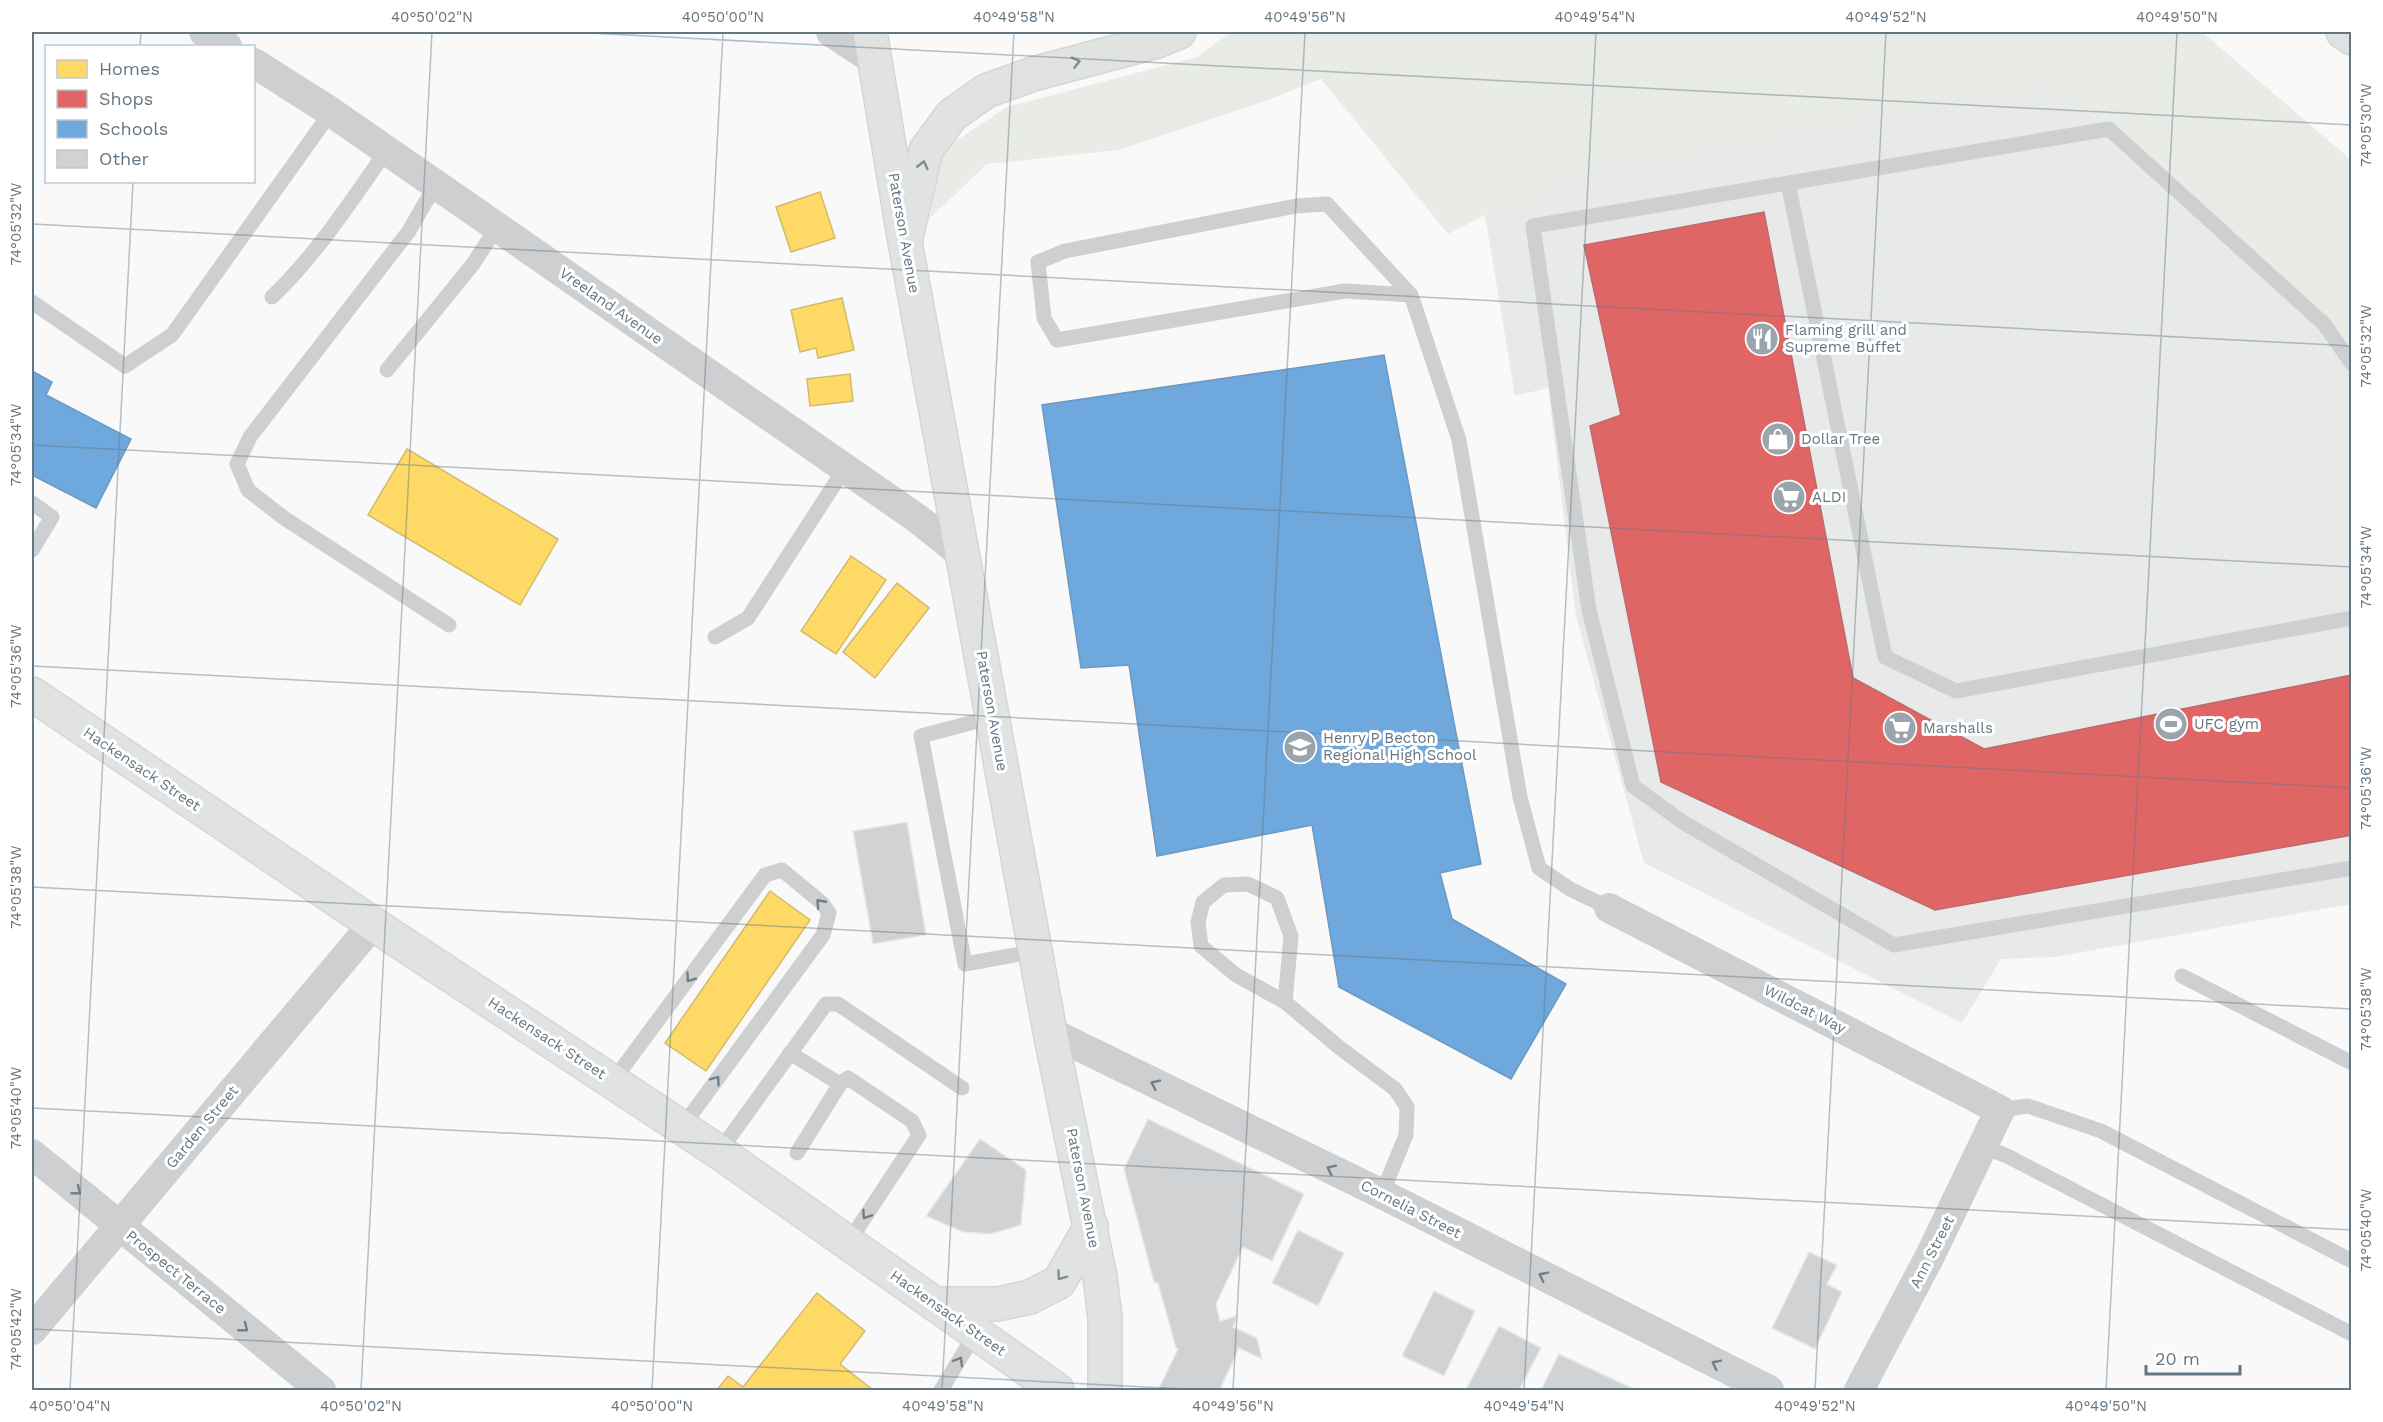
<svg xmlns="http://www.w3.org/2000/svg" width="2383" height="1422" viewBox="0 0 2383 1422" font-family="'Work Sans',sans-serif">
<rect width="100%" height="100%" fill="#f9f9f9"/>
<path fill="#e8e9e9" d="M2043 87 2065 92 2324 324 2351 364V904L2054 957 2001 959 1962 1023 1644 863 1576 616 1548 388 1515 396 1485 215 1561 197 1559 178Z"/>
<path fill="#e8ebe6" d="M1230 32H2202L2351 160V349L2343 351 2043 87 1560 178 1562 197 1485 215 1448 234 1321 79 1268 100 1118 150 987 164 930 218 942 150 1007 107 1197 57Z"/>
<g fill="#ffd966" stroke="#d1bb6f" stroke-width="1.5">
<path d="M820 192 835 238 791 252 776 207Z"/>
<path d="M842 298 854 350 818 358 816 348 800 352 791 310Z"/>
<path d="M850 374 853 401 810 406 807 379Z"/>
<path d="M407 449 558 539 520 605 368 515Z"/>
<path d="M851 556 886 580 836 654 801 631Z"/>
<path d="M897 583 929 608 875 678 843 652Z"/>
<path d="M770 891 810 920 706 1071 665 1043Z"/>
<path d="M817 1293 865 1331 840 1364 873 1390H717L728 1376 743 1387Z"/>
</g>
<path fill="#e06666" stroke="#bb6b6f" stroke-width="1.5" d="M1764 212 1853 678 1984 749 2352 675V835L1935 910 1661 782 1590 426 1621 415 1584 245Z"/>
<g fill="#6fa8dc" stroke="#6c99c1" stroke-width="1.5">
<path d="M1384 355 1481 864 1440 873 1452 919 1566 984 1511 1079 1339 987 1312 825 1157 856 1129 665 1081 668 1042 405Z"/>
<path d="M32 371 52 382 46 395 131 439 96 508 32 475Z"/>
</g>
<g fill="#d0d2d3" stroke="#e8e8e8" stroke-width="1.5">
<path d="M907 822 926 935 873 944 853 831Z"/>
<path d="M1148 1119 1304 1194 1272 1261 1243 1247 1216 1304 1220 1321 1237 1316 1233 1327 1257 1338 1262 1359 1239 1348 1221 1387 1225 1390H1158L1178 1349 1176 1348 1158 1283 1154 1282 1124 1169Z"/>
<path d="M980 1139 1026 1170 1021 1225 991 1234 963 1232 926 1216Z"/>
<path d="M1298 1230 1344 1253 1318 1306 1272 1283Z"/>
<path d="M1809 1252 1837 1265 1827 1284 1842 1292 1815 1349 1772 1328Z"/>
<path d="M1434 1291 1475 1311 1444 1376 1402 1356Z"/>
<path d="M1499 1326 1541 1348 1519 1390H1466Z"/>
<path d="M1559 1354 1636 1390H1541Z"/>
</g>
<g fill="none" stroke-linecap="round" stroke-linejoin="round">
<g stroke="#d5d6d7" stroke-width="36">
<path id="secondary" d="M32 694 373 924 719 1152 1057 1390"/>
</g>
<g stroke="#d5d6d7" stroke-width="36">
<g id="primary">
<path d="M870 32 905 242 1050 1032 1100 1277 1105 1318V1390"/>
<path d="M935 1304H998L1030 1297 1059 1282 1091 1226"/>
</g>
</g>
<g stroke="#d5d6d6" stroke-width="36">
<g id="trunk">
<path d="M2343 32 2352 38"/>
<path d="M905 242 926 150 952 115 986 91 1033 74 1157 41 1179 32"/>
</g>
</g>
<g stroke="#cecfd0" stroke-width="15">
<path d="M1788 183 1885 657 1956 691 2352 618"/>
<path d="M436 184 409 231 250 437 237 464 248 490 284 518 449 625"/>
<path d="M1411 295 1327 204 1296 206 1065 251 1038 262 1044 318 1057 340 1345 291 1411 295 1459 440 1520 797 1539 868 1570 889 1609 908"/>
<path d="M272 297C317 254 351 201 387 150"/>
<path d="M32 302 125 366 172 335 331 112"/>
<path d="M2352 364 2324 324 2109 129 1533 226 1589 610 1633 786 1684 823 1894 945 2352 868"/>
<path d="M387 370 473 264 497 227"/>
<path d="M32 503 52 517 32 550"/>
<path d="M715 637 748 618 845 468"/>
<path d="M993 717 921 736 965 964 1036 951"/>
<path d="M2182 976 2352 1063"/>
<path d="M1285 1002 1291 936 1277 898 1248 884 1224 885 1203 902 1198 922 1201 946 1236 975 1285 1002 1340 1048 1395 1089 1407 1107 1406 1135 1382 1194"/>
<path d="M790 1053 840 1084"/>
<path d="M613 1081 765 875 782 870 822 903 829 913 823 935 682 1127"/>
<path d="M2000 1110 2028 1106 2101 1131 2352 1261"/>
<path d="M1984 1147 2007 1156 2352 1334"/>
<path d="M719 1152 826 1004H838L962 1088"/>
<path d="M797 1153 840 1084 848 1078 912 1121 919 1135 848 1243"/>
<path d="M941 1390 976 1332"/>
</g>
<g stroke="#cecfd0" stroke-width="30">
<path d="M204 32 227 46"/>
<path d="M831 32 875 61"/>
<path d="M254 63 331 112 918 519 963 555"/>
<path d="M1609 908 2000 1110 1930 1256 1859 1390"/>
<path d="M1050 1032 1382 1194 1769 1390"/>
<path d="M32 1154 321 1390"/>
<path d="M32 1330 373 924"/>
</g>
<use href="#secondary" stroke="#e1e2e2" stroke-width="33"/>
<use href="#primary" stroke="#e1e2e2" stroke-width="33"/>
<use href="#trunk" stroke="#e1e2e2" stroke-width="33"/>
</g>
<defs><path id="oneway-chevron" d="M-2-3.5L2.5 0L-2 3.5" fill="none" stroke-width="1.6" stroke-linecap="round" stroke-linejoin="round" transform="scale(1.5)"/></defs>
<g stroke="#7e8c96">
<use href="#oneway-chevron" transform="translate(1076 62) rotate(-15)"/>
<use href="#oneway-chevron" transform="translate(923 165) rotate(-77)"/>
<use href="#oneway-chevron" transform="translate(1061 1276) rotate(126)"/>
</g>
<g stroke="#707f8b">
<use href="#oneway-chevron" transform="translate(820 903) rotate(-132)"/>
<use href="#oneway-chevron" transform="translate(690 978) rotate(126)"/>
<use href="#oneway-chevron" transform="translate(716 1080) rotate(-54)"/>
<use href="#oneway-chevron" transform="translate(1155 1084) rotate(-154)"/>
<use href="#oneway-chevron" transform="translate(1331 1169) rotate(-154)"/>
<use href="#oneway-chevron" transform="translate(77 1191) rotate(39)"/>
<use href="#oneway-chevron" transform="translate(866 1215) rotate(123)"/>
<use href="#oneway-chevron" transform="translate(1543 1276) rotate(-153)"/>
<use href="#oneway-chevron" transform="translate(244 1328) rotate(39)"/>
<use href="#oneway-chevron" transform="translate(959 1361) rotate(-59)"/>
<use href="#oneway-chevron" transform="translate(1716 1364) rotate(-153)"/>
</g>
<path fill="none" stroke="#657683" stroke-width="1.5" stroke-opacity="0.45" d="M570 32 2352 125M140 46 141 32M32 224 2352 346M32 445 2352 567M32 666 2352 788M32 887 2352 1009M32 1108 2352 1230M32 1329 1203 1390M70 1390 133 182M361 1390 432 32M652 1390 723 32M942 1390 1014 32M1233 1390 1305 32M1524 1390 1596 32M1815 1390 1886 32M2106 1390 2177 32"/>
<defs>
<g id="restaurant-disc" transform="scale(1.725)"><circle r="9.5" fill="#99a4ac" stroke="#fff"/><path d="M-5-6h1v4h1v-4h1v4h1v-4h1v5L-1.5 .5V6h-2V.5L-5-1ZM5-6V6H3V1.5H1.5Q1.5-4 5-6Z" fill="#fff"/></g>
<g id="shop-disc" transform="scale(1.725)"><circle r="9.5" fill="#99a4ac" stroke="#fff"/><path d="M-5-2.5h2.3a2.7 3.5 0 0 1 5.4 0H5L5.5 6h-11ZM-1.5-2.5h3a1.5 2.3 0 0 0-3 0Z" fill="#fff"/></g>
<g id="supermarket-disc" transform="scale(1.725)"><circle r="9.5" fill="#99a4ac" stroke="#fff"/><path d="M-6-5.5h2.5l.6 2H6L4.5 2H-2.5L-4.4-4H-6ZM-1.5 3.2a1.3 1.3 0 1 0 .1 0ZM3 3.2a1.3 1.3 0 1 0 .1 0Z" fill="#fff"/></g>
<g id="stadium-disc" transform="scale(1.725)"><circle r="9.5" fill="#99a4ac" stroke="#fff"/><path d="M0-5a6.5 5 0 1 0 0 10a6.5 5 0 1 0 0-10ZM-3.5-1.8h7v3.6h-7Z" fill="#fff"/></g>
<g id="school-disc" transform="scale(1.725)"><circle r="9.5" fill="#99a4ac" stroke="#fff"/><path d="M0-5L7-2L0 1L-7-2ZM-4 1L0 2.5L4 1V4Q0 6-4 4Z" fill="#fff"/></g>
</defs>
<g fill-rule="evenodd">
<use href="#restaurant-disc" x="1762" y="339"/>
<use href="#shop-disc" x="1778" y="439"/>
<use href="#supermarket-disc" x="1789" y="497"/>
<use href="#stadium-disc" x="2171" y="724"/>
<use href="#supermarket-disc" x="1900" y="728"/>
<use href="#school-disc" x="1300" y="747"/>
</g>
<g text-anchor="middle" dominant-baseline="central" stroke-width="6" stroke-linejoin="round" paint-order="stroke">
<g font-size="15" fill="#657683" stroke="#fff">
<text transform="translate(904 233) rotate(80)">Paterson Avenue</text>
<text transform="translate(611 306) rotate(35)">Vreeland Avenue</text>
<text transform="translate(992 711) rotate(80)">Paterson Avenue</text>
<text transform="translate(142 769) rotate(34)">Hackensack Street</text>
<text transform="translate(1805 1009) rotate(27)">Wildcat Way</text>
<text transform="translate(547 1038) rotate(33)">Hackensack Street</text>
<text transform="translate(202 1127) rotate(-50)">Garden Street</text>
<text transform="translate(1083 1188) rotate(79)">Paterson Avenue</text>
<text transform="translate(1411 1209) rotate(27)">Cornelia Street</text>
<text transform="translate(1932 1252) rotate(-63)">Ann Street</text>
<text transform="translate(176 1272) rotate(39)">Prospect Terrace</text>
<text transform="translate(948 1313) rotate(35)">Hackensack Street</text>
</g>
<g font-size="15" fill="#657683" stroke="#fff" text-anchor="start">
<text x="1785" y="330">Flaming grill and<tspan x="1785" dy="17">Supreme Buffet</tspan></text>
<text x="1801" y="439">Dollar Tree</text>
<text x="1812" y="497">ALDI</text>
<text x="2194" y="724">UFC gym</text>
<text x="1923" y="728">Marshalls</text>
<text x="1323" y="738">Henry P Becton<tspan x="1323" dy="17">Regional High School</tspan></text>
</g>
</g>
<rect width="2383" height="1422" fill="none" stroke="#ffffff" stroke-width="66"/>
<rect x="45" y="45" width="210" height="138" fill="#ffffff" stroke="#c1c8cd" stroke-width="1.5"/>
<rect x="57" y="60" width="30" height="18" fill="#ffd966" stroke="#c1c8cd" stroke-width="1.5"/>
<text x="99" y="75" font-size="18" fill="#657683">Homes</text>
<rect x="57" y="90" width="30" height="18" fill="#e06666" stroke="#c1c8cd" stroke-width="1.5"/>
<text x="99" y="105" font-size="18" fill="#657683">Shops</text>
<rect x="57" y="120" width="30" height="18" fill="#6fa8dc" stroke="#c1c8cd" stroke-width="1.5"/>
<text x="99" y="135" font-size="18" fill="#657683">Schools</text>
<rect x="57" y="150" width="30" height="18" fill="#d0d2d3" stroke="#c1c8cd" stroke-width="1.5"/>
<text x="99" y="165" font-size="18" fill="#657683">Other</text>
<path d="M2146 1365v9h94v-9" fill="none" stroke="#657683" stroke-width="3"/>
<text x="2155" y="1365" font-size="18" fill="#657683" stroke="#ffffff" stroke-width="4.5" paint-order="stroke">20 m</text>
<rect x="33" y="33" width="2317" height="1356" fill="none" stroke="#657683" stroke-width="2"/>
<g font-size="15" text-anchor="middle" fill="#657683">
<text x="432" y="22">40°50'02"N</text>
<text x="723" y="22">40°50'00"N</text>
<text x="1014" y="22">40°49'58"N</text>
<text x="1305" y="22">40°49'56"N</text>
<text x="1595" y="22">40°49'54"N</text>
<text x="1886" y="22">40°49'52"N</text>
<text x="2177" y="22">40°49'50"N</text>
<text transform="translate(2366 125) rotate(-90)" y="5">74°05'30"W</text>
<text transform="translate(16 224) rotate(-90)" y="5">74°05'32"W</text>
<text transform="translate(2366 346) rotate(-90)" y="5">74°05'32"W</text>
<text transform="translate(16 445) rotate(-90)" y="5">74°05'34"W</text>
<text transform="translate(2366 567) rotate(-90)" y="5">74°05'34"W</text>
<text transform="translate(16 666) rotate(-90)" y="5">74°05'36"W</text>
<text transform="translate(2366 788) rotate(-90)" y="5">74°05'36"W</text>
<text transform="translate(16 887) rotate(-90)" y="5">74°05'38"W</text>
<text transform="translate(2366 1009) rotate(-90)" y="5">74°05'38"W</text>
<text transform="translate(16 1108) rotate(-90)" y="5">74°05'40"W</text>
<text transform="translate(2366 1230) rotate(-90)" y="5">74°05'40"W</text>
<text transform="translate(16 1329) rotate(-90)" y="5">74°05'42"W</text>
<text x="70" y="1411">40°50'04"N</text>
<text x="361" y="1411">40°50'02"N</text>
<text x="652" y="1411">40°50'00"N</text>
<text x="943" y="1411">40°49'58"N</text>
<text x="1233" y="1411">40°49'56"N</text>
<text x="1524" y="1411">40°49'54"N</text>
<text x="1815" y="1411">40°49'52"N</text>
<text x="2106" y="1411">40°49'50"N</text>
</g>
</svg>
